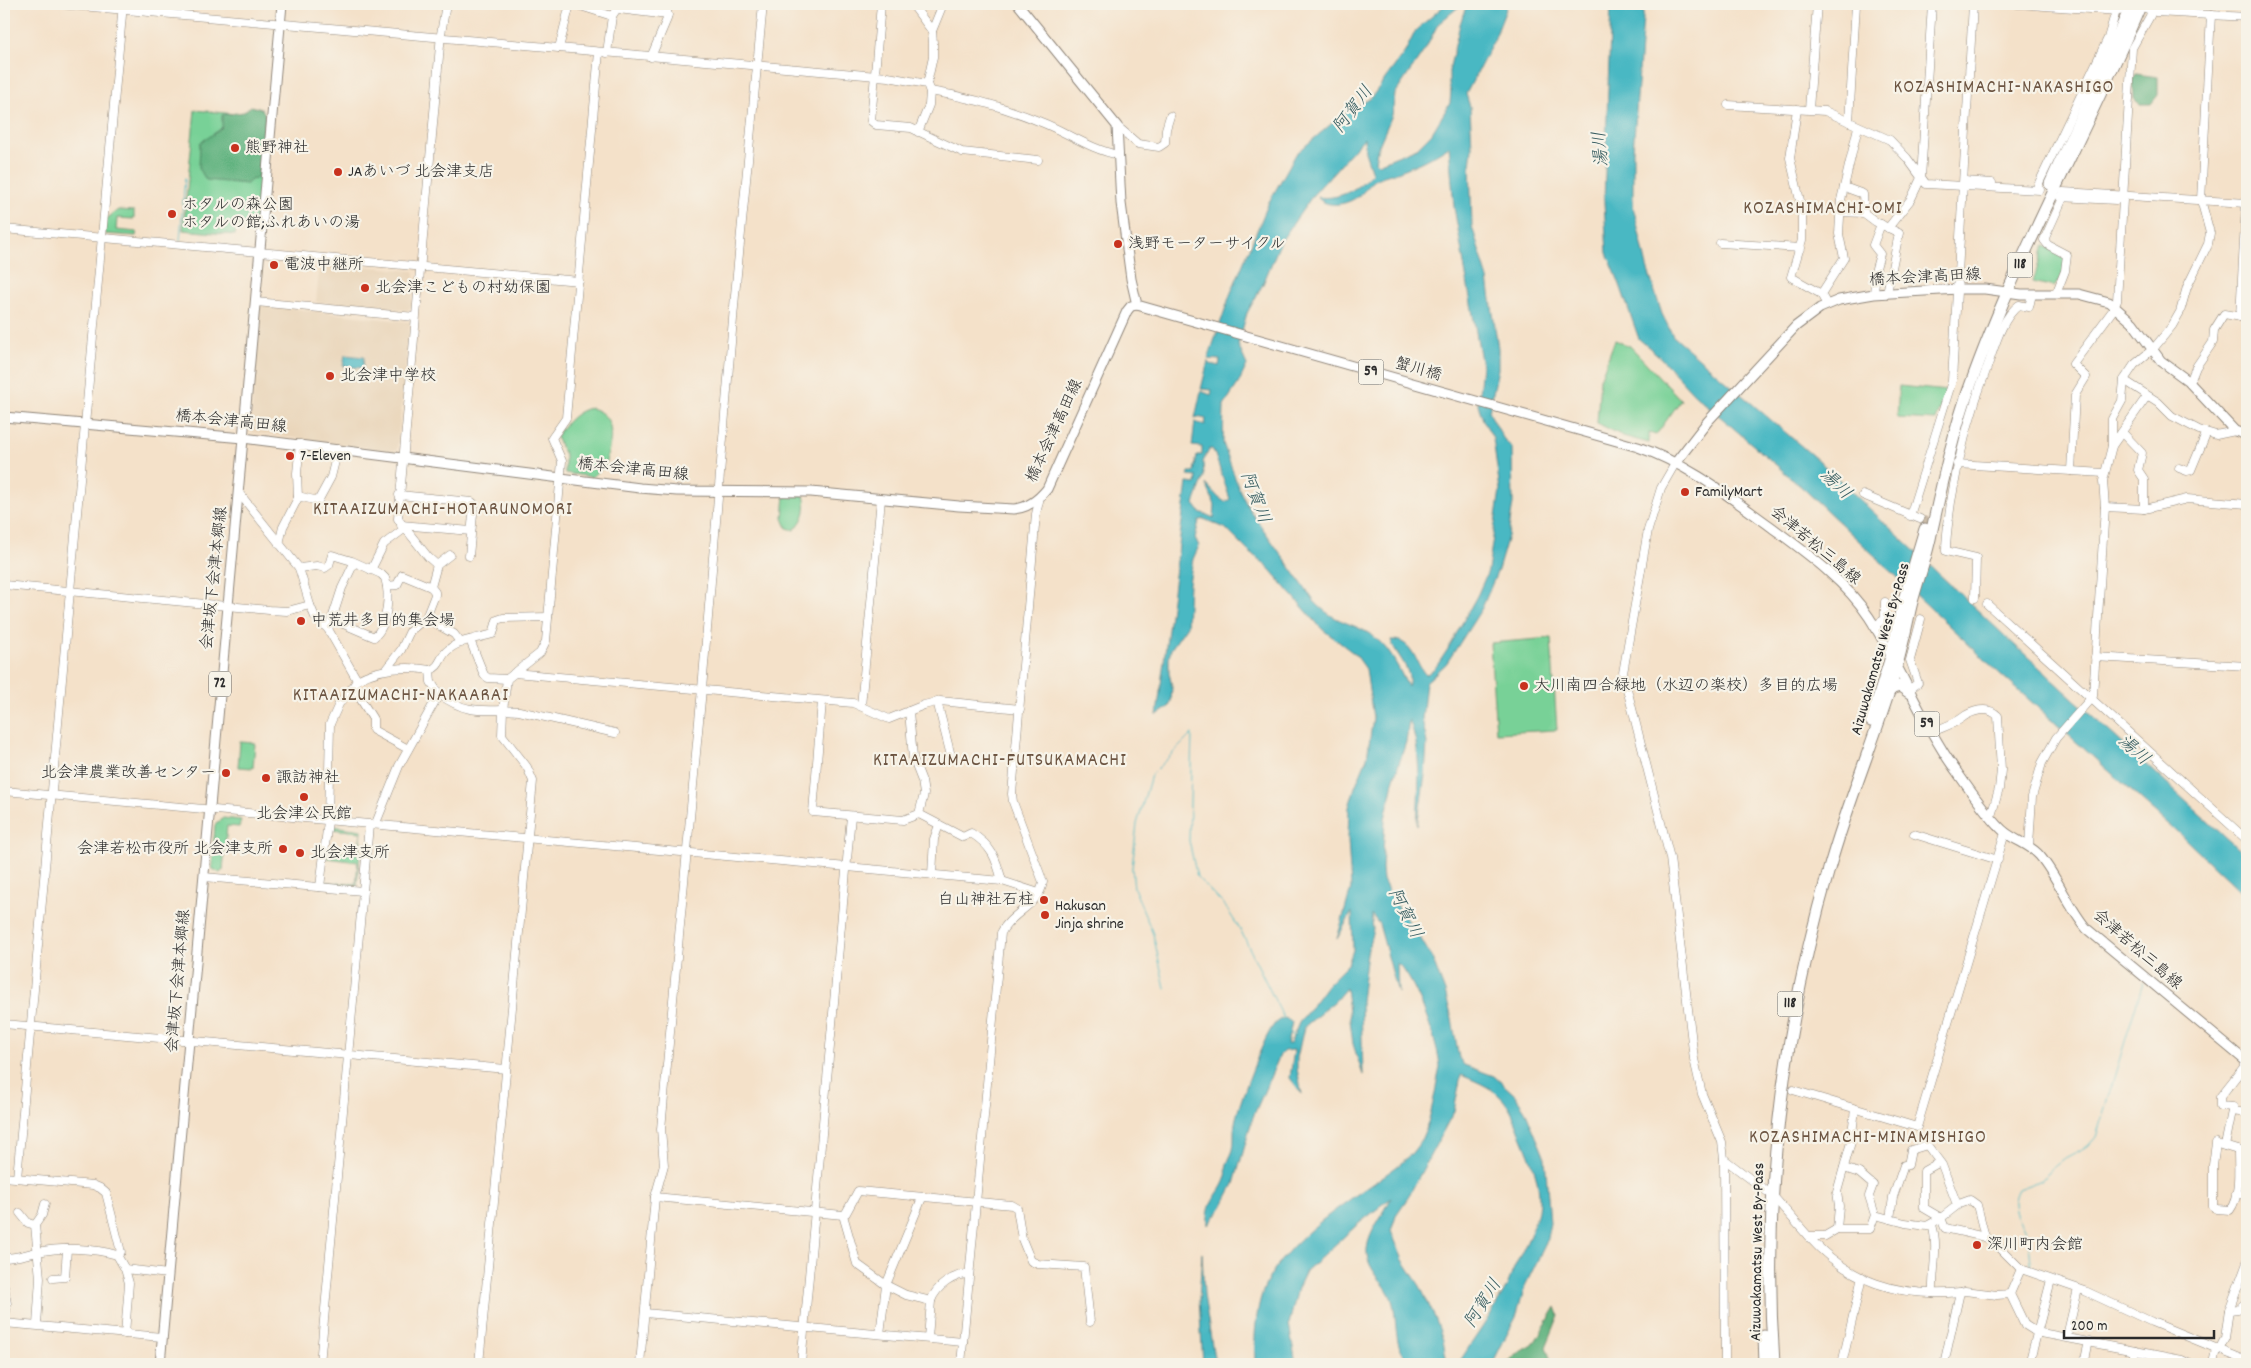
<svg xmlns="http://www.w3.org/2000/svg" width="2251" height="1368" viewBox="0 0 2251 1368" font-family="Dekko,'Klee One',sans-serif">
<rect width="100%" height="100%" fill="#f7f3e8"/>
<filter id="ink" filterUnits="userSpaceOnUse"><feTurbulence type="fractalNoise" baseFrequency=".02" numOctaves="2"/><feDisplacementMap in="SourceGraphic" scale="10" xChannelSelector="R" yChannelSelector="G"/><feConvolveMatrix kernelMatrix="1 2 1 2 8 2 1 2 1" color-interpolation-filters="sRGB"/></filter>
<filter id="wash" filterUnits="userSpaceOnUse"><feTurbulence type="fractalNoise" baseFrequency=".0096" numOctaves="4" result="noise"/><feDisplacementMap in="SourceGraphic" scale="20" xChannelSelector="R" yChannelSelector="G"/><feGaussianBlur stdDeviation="1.12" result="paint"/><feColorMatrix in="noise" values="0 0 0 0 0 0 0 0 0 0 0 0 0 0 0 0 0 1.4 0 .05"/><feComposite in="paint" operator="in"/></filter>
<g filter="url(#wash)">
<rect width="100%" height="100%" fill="#f4e1c9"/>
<g fill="#e9d4b8">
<path d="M320 262 413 271 415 273 412 306 408 310 316 302Z"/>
<path d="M260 305 410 322 397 450 392 451 250 432Z"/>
</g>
<g fill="#78d197" stroke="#527e61">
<path d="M195 110 267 117 256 228 236 226 235 235 183 230Z"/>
<path d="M118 210 134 211V219L117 218 116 230 137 232 136 236 105 234V220Z"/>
<path d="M2044 246 2065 254 2064 273 2054 287 2033 282Z"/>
<path d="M1615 340 1630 346 1681 400 1656 435 1649 433V443L1623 436 1597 423 1600 379Z"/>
<path d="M1899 386 1947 391 1936 420 1897 418Z"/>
<path d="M591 408C620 417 610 443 605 466L592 477 565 473V455L556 437C563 425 576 410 591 408Z"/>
<path d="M785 495H804C808 510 804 520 794 530L787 528 783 518Z"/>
<path d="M1551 638 1557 730 1496 733 1490 643Z"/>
<path d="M240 742 255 743 253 768 238 767Z"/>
<path d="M223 818 241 820 239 827 227 826 223 870 220 873 213 869 212 865 215 825Z"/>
<path d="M332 826 362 830 357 886 325 883 326 882 356 884 358 862 327 858 329 851 358 854 361 832 331 829Z"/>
</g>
<g fill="#62b380" stroke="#466f56">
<path d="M2136 74 2158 77V95L2151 104H2140L2134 99 2133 79Z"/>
<path d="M251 106 262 109 265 114 258 178 251 180 247 184 206 180 199 168 200 144C207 136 216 134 222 127V115L244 112Z"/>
<path d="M1556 1307 1559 1315 1546 1347 1553 1364H1506L1515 1355 1533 1345Z"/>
</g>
<g fill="#49b8c3" stroke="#3a7277" fill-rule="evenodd">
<path d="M1446 4H1462L1438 24 1426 48 1395 94 1392 115 1377 150 1375 162 1378 164 1417 148 1432 133 1450 103 1451 92 1449 85V71L1460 24 1467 4H1508L1494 40 1466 94 1470 107 1472 148 1470 165 1472 226 1488 279 1498 348V369L1489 412 1503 438 1512 448 1513 503 1508 536 1498 570 1482 608 1456 649 1446 664 1426 682 1422 719 1427 743 1425 775 1417 826C1418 792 1423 752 1409 720L1406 742 1393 782 1385 819 1382 868 1383 880 1392 898 1421 939 1432 958 1445 992 1452 1019 1459 1058 1464 1065 1494 1076 1515 1095 1525 1110 1545 1158 1550 1223 1546 1243 1525 1286 1516 1317 1492 1364H1458C1473 1340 1491 1316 1505 1290 1509 1283 1511 1274 1515 1266 1524 1247 1538 1224 1539 1202 1540 1181 1531 1159 1523 1140 1507 1098 1503 1092 1461 1075L1454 1111 1407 1199 1396 1215 1391 1231 1403 1260 1420 1286 1436 1320 1443 1340 1447 1364H1411C1391 1344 1399 1324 1392 1300 1386 1282 1365 1269 1367 1249 1369 1230 1384 1215 1391 1198L1357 1225 1306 1271 1298 1288 1289 1324 1296 1364H1255C1254 1339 1255 1305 1267 1282 1287 1242 1336 1209 1372 1184 1389 1172 1413 1158 1422 1138 1432 1117 1435 1090 1440 1067 1439 1045 1415 977 1397 963L1398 993 1379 924 1371 914 1373 929 1367 953 1361 1001 1363 1075 1353 1044 1346 988 1335 1001 1304 1027 1297 1058V1069L1302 1094 1290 1078 1294 1050 1284 1051 1280 1055 1253 1117 1234 1184 1222 1207 1208 1225C1206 1199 1221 1195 1226 1176 1227 1173 1226 1170 1226 1168 1227 1162 1231 1156 1233 1150 1235 1141 1233 1132 1235 1123 1238 1105 1263 1039 1273 1026 1278 1019 1286 1015 1292 1022L1287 1044H1290L1299 1023 1328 984 1348 964 1353 950 1352 912 1337 939 1351 888 1348 839 1349 807 1355 787 1367 758 1373 718 1366 669 1356 655 1322 629 1265 564 1248 551 1225 528 1204 519 1199 521 1195 538 1199 546 1193 559 1189 583 1187 626 1171 649 1169 658V673L1172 686 1171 702 1169 707 1157 715 1187 483 1196 484 1197 477 1188 476 1189 472H1194L1197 455H1202V447L1192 446 1195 421 1197 423 1205 425 1206 419 1197 417 1195 418 1201 391 1211 395 1212 390 1201 389 1208 361 1210 364 1219 366 1220 360 1208 359 1230 295 1269 202 1296 154 1337 119 1371 98 1405 52 1416 30ZM1364 138 1365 152 1372 173C1357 190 1340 200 1317 197 1328 210 1351 204 1362 193 1368 188 1371 181 1379 178 1385 175 1392 174 1397 172 1416 165 1433 157 1449 146L1454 207 1482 366 1478 404 1483 420 1493 438 1500 490 1488 571 1478 594 1448 649 1436 667 1426 675C1416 666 1414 639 1391 640 1395 655 1414 669 1408 687 1399 669 1390 648 1373 636 1351 621 1335 624 1314 601L1249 509 1239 489 1223 443 1224 405 1238 384 1247 365 1238 345 1247 313 1263 284 1281 241 1313 195ZM1209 449H1212L1214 452 1230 499 1225 502 1219 498 1206 484 1215 505 1214 518 1200 512 1194 504 1204 477 1203 462Z"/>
<path d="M1611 4H1644L1633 151V206L1647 267 1662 314 1673 336 1820 462 2006 637 2247 857V898L2184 838 1998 672 1805 490 1694 394 1658 355 1639 339 1619 282 1607 253 1604 202Z"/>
<path d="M345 355 364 357 363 368 343 366Z"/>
<path d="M1202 1253 1204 1295 1215 1364H1203L1199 1299Z"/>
</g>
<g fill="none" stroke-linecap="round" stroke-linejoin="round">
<g stroke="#49b8c3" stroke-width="1">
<path d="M180 241 185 178"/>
<path d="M1192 734 1189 841 1197 877 1225 906 1241 931 1284 1019"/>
<path d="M1165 988 1153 934 1134 888 1132 868 1137 824 1151 775 1191 735"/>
<path d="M1289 1030 1293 1037"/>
<path d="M2032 1269C2030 1257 2030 1244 2026 1233 2019 1218 2008 1207 2018 1189L2042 1180 2049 1171 2065 1158 2088 1146 2096 1137 2143 982"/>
</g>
</g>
</g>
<g filter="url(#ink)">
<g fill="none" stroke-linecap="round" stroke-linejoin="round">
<path stroke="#ccbda9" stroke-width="8" stroke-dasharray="8 4" stroke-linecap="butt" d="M1920 519 1939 524"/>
<g stroke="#90867a" stroke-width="9">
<g id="minor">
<path d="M58 4 888 77 927 84"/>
<path d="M574 4 612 16 620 4"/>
<path d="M881 4 871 121 876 125 911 128 962 152 1038 160"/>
<path d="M909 4H912L932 31 933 43V57L927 84 930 92 929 105 918 132"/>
<path d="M2017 4 2119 11"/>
<path d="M2140 6 2156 12 2247 17"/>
<path d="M618 9 668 15"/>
<path d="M932 31 943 4"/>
<path d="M559 48 570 4"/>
<path d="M599 52 566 418 552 438 562 461 546 641 540 653 507 679 503 710 519 711 615 733"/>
<path d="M607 53 612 16"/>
<path d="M651 57 667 19V4"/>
<path d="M930 91C968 97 1005 107 1041 122 1067 132 1091 150 1119 155"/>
<path d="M1728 105 1825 111 1890 140 1907 158 1926 184 2040 190"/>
<path d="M1797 109 1790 158 1802 209V240L1791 277 1821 294 1827 305"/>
<path d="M1809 109 1817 4"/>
<path d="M1849 122 1856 4"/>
<path d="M1117 126 1138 144 1159 147 1165 143 1166 129 1170 116"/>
<path d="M1964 181 1992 183"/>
<path d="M2038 185 2108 38 2118 4"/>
<path d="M1844 187 1863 194 1864 213"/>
<path d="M2063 192 2247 203"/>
<path d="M2060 197 2116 200"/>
<path d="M1840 212 1864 213 1876 222 1899 233 1887 293"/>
<path d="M1888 228 1911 199 1921 178 1932 4"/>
<path d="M4 229 579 281"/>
<path d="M1720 243 1801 248"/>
<path d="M1821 294 1844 258 1839 234 1841 200 1858 127"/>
<path d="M1874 294 1876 268 1880 254 1873 245 1881 224"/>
<path d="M2056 294 2065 271 2067 255 2048 245 2044 240 2063 198"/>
<path d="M256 302 415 317"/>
<path d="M2240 317 2246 203"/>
<path d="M2124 380 2158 402 2172 416 2199 430 2216 435 2235 431"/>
<path d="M2190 382 2196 367 2213 342 2214 330 2224 314 2247 318"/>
<path d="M2122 432 2142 453 2138 470 2144 479V509"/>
<path d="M2112 446 2147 396"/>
<path d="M1676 462 1661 488 1648 530 1623 673 1670 858 1694 1059 1702 1094 1722 1142 1724 1159 1725 1364"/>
<path d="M1957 464 2104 473"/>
<path d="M2179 468 2187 471 2191 470 2206 434"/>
<path d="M2071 471 2075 395 2086 377 2073 364 2113 310 2117 301 2132 48 2150 16 2153 4"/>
<path d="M239 493 299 568 310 605"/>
<path d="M399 495 472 502 474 504 469 556"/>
<path d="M1863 495 1920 519"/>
<path d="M298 496 318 501 331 477 338 449"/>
<path d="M2105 507 2144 509 2187 499 2247 504"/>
<path d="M1910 516 1952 381 1973 4"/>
<path d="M401 525 471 531"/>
<path d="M279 544 283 527 298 498 297 473 300 444"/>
<path d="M437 565 428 557 398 519 441 34 446 4"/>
<path d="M299 568 317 566 325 568 329 565 332 555 352 561 381 574 385 578C390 594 388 626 374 637L332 619 328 629"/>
<path d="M371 570 384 544 404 529"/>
<path d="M4 585 269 610 287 611 310 605 315 617 328 629 357 680 353 687 339 704 330 724 328 821 320 887"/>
<path d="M387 586 397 585 402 575 431 587"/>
<path d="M1975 598 1976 558 1946 551C1946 534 1949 518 1951 502 1959 452 1970 412 1988 365 1995 345 2002 318 2019 305L2029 307 2032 294"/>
<path d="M1987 604 2247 840"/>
<path d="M426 618 454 634 461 643"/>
<path d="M332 619 342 588 354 563"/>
<path d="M1874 626 1885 619V602"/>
<path d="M470 640 484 675 488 678 507 679"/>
<path d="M2095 657 2247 666"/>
<path d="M386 669 401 650 410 631 426 618 435 595V592L431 587 437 565 450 555"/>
<path d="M430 670C441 667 440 656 448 650 459 640 479 638 493 634L497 620 503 618 548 617"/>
<path d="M514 673 853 703 889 719 924 705 940 701 1020 709"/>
<path d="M357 680C379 668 406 666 430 670L431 682 439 694 399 766 376 823 373 825"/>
<path d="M353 687 373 719V730L408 749"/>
<path d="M1909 690 1918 683 1910 660 1921 619"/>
<path d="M439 694C462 711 475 711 503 710L502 735 527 767 533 781 479 1364"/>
<path d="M822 701 813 812 903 820 919 814 924 794 922 781 913 758 909 711"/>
<path d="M937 701 951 756"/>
<path d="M861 706 881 499"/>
<path d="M1932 732C1941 728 1954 724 1962 718 1971 711 1988 705 1998 716L2001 770 1999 789 1991 816"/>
<path d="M4 791 1002 881 1039 893"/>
<path d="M919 814 963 837 971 833C992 846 996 858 1002 881"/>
<path d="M1914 834 1998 860"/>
<path d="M2246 839 2247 826"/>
<path d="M2029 846 2032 797 2042 763 2056 738 2093 696 2105 507 2103 481 2112 446V419L2122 401 2124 380 2134 365 2154 348 2172 326 2180 312 2187 287 2208 244 2210 233 2201 200 2211 15"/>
<path d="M932 875 934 839 939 825"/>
<path d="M204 877 363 891"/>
<path d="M4 1024 506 1069"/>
<path d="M1793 1090 1917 1127 2005 833"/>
<path d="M2232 1111 2233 1107 2220 1106V1097L2247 1063"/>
<path d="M2216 1143 2213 1165V1207L2217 1209 2230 1210C2241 1195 2238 1168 2238 1150"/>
<path d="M2221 1145 2247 1153"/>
<path d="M2225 1146 2232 1111 2247 1113"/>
<path d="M1724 1159 1773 1196 1808 1236H1825L1837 1229H1870L1875 1215 1905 1223 1927 1226 1941 1218 1945 1228 1985 1237 1995 1243 2021 1269 2085 1291 2152 1322 2247 1361"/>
<path d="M1938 1163 1924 1171V1208L1941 1218 1959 1204"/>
<path d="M1844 1168 1859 1173 1873 1185 1869 1196 1875 1215"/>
<path d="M4 1177 93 1185 100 1188 106 1193 121 1252 117 1255"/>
<path d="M17 1178 123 4"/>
<path d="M2236 1193 2247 1196"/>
<path d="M655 1197 843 1215"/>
<path d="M922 1198 886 1285 857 1264 843 1215 846 1213 858 1191 1012 1205 1017 1208 1022 1239 1031 1261 1038 1264 1084 1267 1090 1322"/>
<path d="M20 1213 28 1223 35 1225"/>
<path d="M1890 1219 1893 1197 1904 1165H1908L1911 1150 1927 1145 1942 1165 1956 1202 1959 1204 1970 1200 1977 1205 1985 1237"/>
<path d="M1932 1225C1939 1246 1932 1271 1933 1293"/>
<path d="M1837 1229 1839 1206 1837 1192 1851 1142 1855 1109"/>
<path d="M1808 1236C1849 1282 1899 1298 1960 1292"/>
<path d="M4 1258C16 1258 26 1254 38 1252 63 1247 93 1248 117 1255L125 1269 168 1274"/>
<path d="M125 1269 129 1283 125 1334"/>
<path d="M53 1278 65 1277 67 1249"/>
<path d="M4 1286 7 1304 4 1323"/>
<path d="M2010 1294 2021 1269"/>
<path d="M931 1301C936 1286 954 1274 969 1274"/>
<path d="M2229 1310 2238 1309 2247 1302"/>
<path d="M645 1313 963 1342"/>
<path d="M4 1323 162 1337"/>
<path d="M37 1325 40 1278 35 1225 42 1215 45 1204"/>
<path d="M880 1334 886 1285 906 1295 931 1301 928 1338"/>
<path d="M2067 1336 2078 1289"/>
<path d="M2219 1350 2225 1338 2229 1310 2247 1262"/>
<path d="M320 1364 369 825"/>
<path d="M640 1364 655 1197 664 1165 661 1129 702 689 735 295 763 4"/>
<path d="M801 1364 851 816"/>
<path d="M961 1364 1001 933C1010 913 1040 905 1043 882L1013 802 1012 794 1036 514 1040 497"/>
<path d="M1842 1364 1862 1277"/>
<path d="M1944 1364 1960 1292 1965 1291 1997 1295 2010 1294 2025 1325 2036 1332 2182 1360 2190 1364"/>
<path d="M2029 1364 2051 1280"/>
<path d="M2084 1364 2089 1341"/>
<path d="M2132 1364 2135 1351"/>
<path d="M2213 1364 2216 1349"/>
</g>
</g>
<g stroke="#90867a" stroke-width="11">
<g id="major">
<path d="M1018 4 1117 126 1121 203 1131 279 1137 305 1638 447C1688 464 1727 495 1770 526 1805 552 1845 580 1869 617 1900 665 1920 719 1952 765 1964 782 1991 822 2006 833 2018 842 2031 845 2040 856 2059 879 2068 907 2087 929L2247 1062"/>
<path d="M4 417 243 438 640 488 677 491 811 492 959 506 1014 509C1028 508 1038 500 1047 489L1127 311 1131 306 1137 305"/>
<path d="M1676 462 1708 421 1796 326 1820 308 1839 300 1874 294 1958 289H1985L2021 294H2079L2109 302 2133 323 2161 361 2187 380 2235 431 2247 435"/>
<path d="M160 1364 282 4"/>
</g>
</g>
<g stroke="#90867a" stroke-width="13">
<g id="highway">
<path d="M2050 184 2132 4"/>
<path d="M1889 691 1893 688 1900 686 1910 693"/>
<path d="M1871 721 1891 657 1902 606 1925 529"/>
<path d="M1764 1336 1765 1364"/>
<path d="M1774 1364C1762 1198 1783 1029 1829 869 1847 805 1873 743 1893 679 1900 656 1905 633 1910 610 1916 584 1926 560 1931 534 1942 485 1952 436 1969 389 2016 256 2086 133 2141 4"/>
</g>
</g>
<use href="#minor" stroke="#fff" stroke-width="8"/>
<use href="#major" stroke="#fff" stroke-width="9"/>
<use href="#highway" stroke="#fff" stroke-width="11"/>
</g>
</g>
<g fill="#c8321e" stroke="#f7f3e8" stroke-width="2">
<circle cx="235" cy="148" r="5"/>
<circle cx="338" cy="172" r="5"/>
<circle cx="172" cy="214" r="5"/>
<circle cx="1118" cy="244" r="5"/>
<circle cx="274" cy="265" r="5"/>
<circle cx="365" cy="288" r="5"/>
<circle cx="330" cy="376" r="5"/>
<circle cx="290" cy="456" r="5"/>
<circle cx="1685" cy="492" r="5"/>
<circle cx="301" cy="621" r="5"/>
<circle cx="1524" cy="686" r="5"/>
<circle cx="226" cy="773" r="5"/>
<circle cx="266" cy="778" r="5"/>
<circle cx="304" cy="797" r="5"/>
<circle cx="283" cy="849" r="5"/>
<circle cx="300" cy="853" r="5"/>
<circle cx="1044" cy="900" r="5"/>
<circle cx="1045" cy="915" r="5"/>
<circle cx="1977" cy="1245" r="5"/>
</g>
<g text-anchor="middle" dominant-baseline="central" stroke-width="4.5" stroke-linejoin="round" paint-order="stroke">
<g fill="#f7f3e8" stroke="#686764" stroke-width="1">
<rect x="2007.5" y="252.5" width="25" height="25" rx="4"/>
<rect x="1358.5" y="359.5" width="25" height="25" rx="4"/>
<rect x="209" y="671.5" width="22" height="25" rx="4"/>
<rect x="1914.5" y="711.5" width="25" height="25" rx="4"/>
<rect x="1777.5" y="991.5" width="25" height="25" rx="4"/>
</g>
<g font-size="15" font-weight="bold" fill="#2b2b2b">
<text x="2020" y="265">118</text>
<text x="1371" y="372">59</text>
<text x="220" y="684">72</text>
<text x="1927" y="724">59</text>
<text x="1790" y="1004">118</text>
</g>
<g font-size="16" fill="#2b2b2b" stroke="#f7f3e8" text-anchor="start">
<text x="245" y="148">熊野神社</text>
<text x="348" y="172">JAあいづ 北会津支店</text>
<text x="182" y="205">ホタルの森公園<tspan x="182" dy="18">ホタルの館;ふれあいの湯</tspan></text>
<text x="1128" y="244">浅野モーターサイクル</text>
<text x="284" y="265">電波中継所</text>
<text x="375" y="288">北会津こどもの村幼保園</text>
<text x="340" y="376">北会津中学校</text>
<text x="300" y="456">7-Eleven</text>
<text x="1695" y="492">FamilyMart</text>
<text x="311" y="621">中荒井多目的集会場</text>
<text x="1534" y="686">大川南四合緑地（水辺の楽校）多目的広場</text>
<text x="216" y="773" text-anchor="end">北会津農業改善センター</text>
<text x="276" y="778">諏訪神社</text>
<text x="304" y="814" text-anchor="middle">北会津公民館</text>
<text x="273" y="849" text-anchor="end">会津若松市役所 北会津支所</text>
<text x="310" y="853">北会津支所</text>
<text x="1034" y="900" text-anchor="end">白山神社石柱</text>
<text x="1055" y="906">Hakusan<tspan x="1055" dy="18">Jinja shrine</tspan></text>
<text x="1987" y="1245">深川町内会館</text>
</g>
<g font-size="16" fill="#2b2b2b" stroke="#f7f3e8">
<text transform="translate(1925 278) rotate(-3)">橋本会津高田線</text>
<text transform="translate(1418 370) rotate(16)">蟹川橋</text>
<text transform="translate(231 422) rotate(6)">橋本会津高田線</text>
<text transform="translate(1055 431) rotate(-65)">橋本会津高田線</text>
<text transform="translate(633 470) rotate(6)">橋本会津高田線</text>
<text transform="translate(1815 546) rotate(40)">会津若松三島線</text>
<text transform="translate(215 578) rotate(-84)">会津坂下会津本郷線</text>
<text transform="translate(1881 649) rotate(-74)">Aizuwakamatsu West By-Pass</text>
<text transform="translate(2137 950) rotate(41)">会津若松三島線</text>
<text transform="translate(179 981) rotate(-85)">会津坂下会津本郷線</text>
<text transform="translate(1758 1252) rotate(-89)">Aizuwakamatsu West By-Pass</text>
</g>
<g font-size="18" font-style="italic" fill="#365c60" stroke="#f7f3e8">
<text transform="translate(1354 110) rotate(-53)">阿賀川</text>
<text transform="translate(1602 149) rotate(-95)">湯川</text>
<text transform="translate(1835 485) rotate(44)">湯川</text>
<text transform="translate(1254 498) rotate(69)">阿賀川</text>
<text transform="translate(2133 751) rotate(42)">湯川</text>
<text transform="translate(1404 914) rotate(63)">阿賀川</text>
<text transform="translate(1484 1304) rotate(-58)">阿賀川</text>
</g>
<g font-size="19" letter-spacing="1" fill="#6d5542" stroke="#f7f3e8">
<text x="2004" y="88">KOZASHIMACHI-NAKASHIGO</text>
<text x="1823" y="209">KOZASHIMACHI-OMI</text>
<text x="443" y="510">KITAAIZUMACHI-HOTARUNOMORI</text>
<text x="401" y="696">KITAAIZUMACHI-NAKAARAI</text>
<text x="1000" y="761">KITAAIZUMACHI-FUTSUKAMACHI</text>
<text x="1868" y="1138">KOZASHIMACHI-MINAMISHIGO</text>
</g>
</g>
<rect width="2251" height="1368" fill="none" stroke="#f7f3e8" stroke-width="20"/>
<path d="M2064 1330v8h150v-8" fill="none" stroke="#2b2b2b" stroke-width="2.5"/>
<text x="2071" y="1330" font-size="15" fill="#2b2b2b" stroke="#f7f3e8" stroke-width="4" paint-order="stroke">200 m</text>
</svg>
